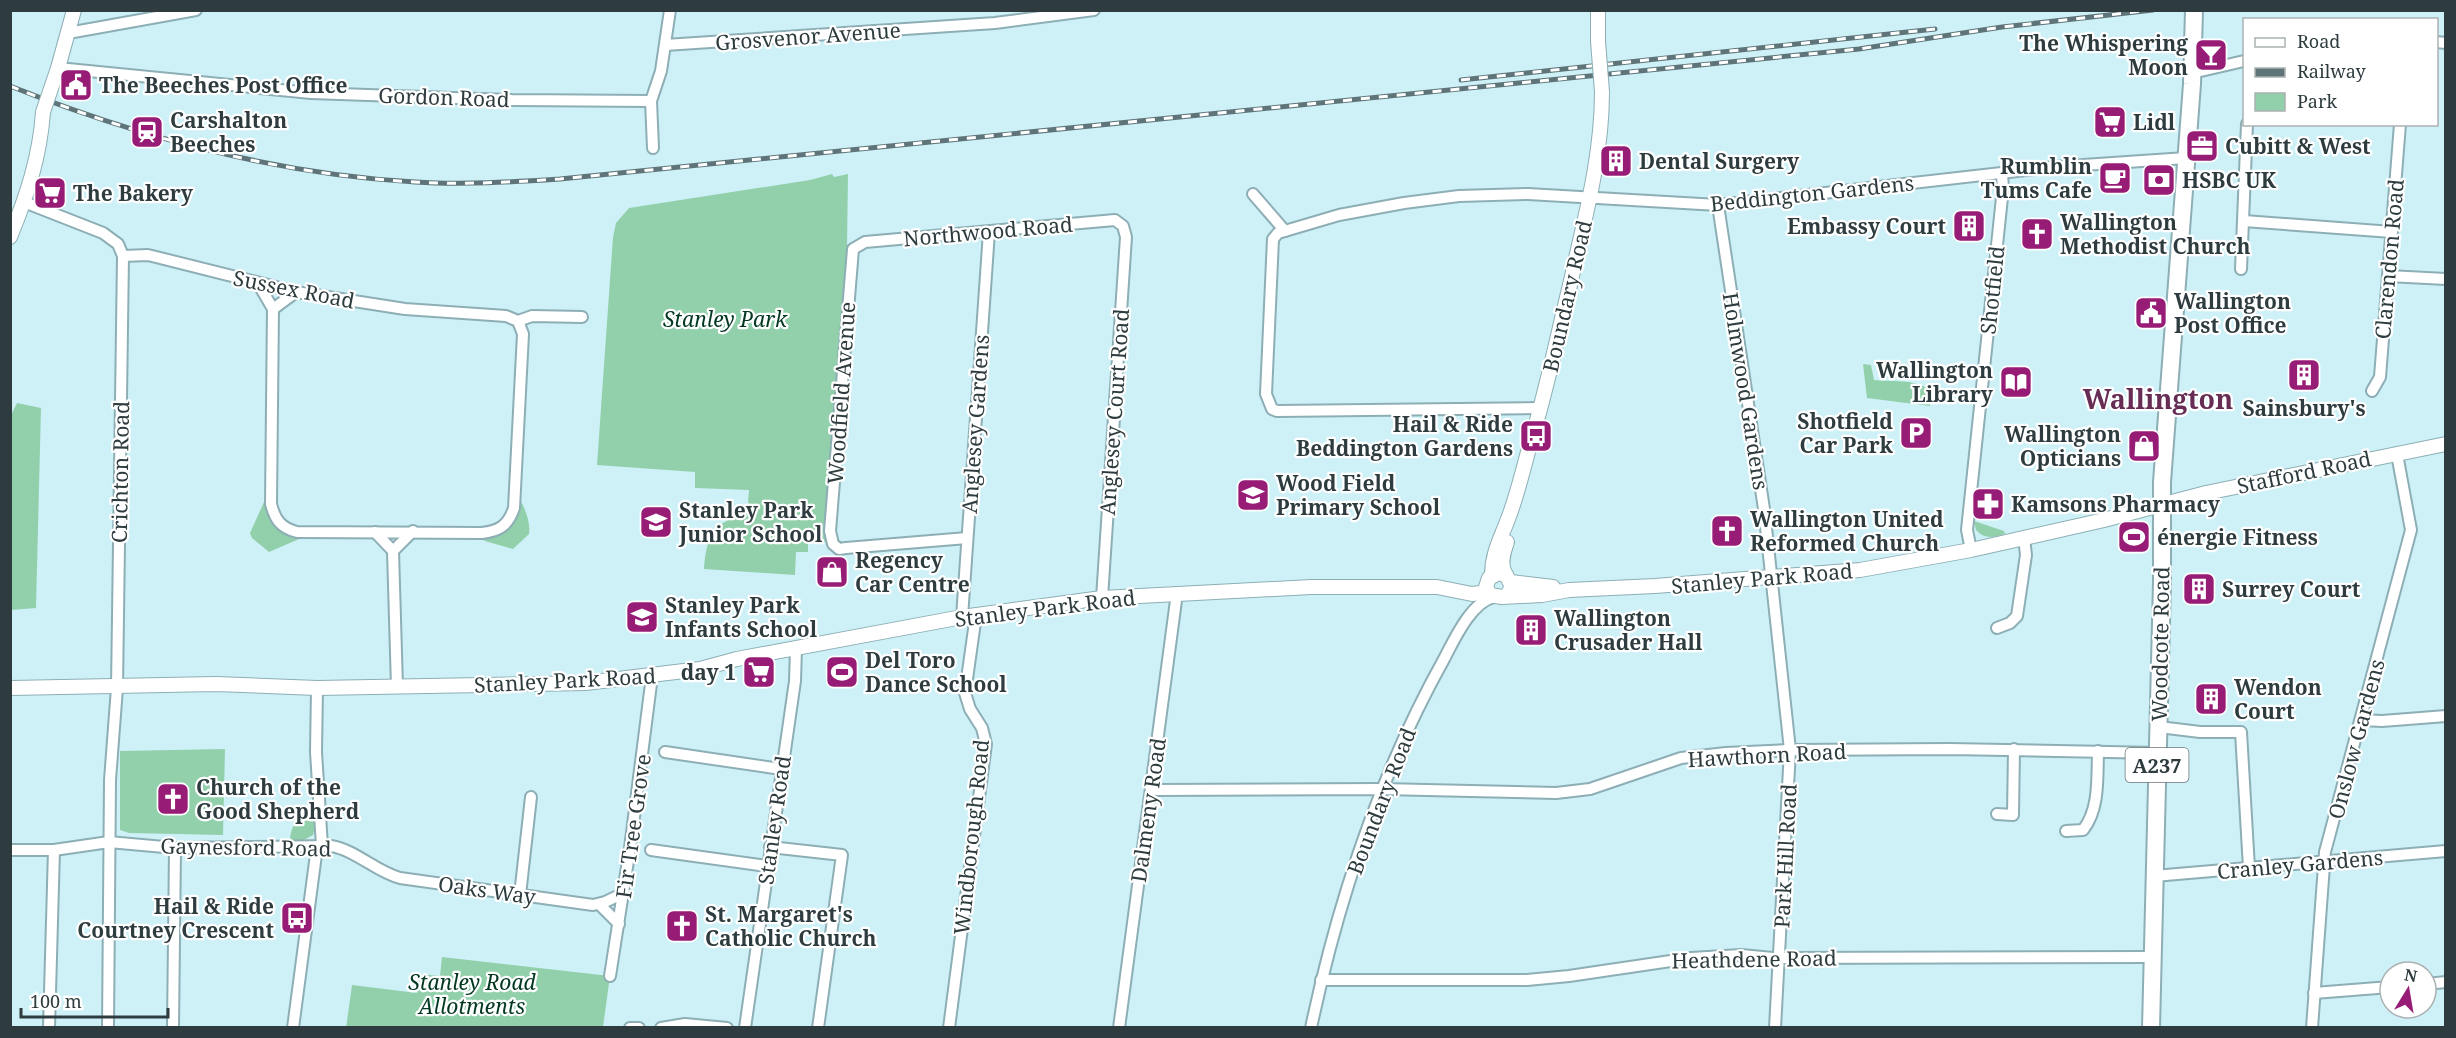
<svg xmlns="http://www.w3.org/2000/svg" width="2456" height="1038" viewBox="0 0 2456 1038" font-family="'Noto Serif',serif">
<rect width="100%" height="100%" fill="#cef1f8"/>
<g fill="#92d0ac">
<path d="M832 174 834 177 848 174 847 247 830 542H808V552H796L795 575 704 569C708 526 715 527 751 508L748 502 749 490 695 488V472L597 465 613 237 616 223 629 208 810 180Z"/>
<path d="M1863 364 1871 365 1874 380C1890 382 1916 379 1928 389 1932 392 1930 399 1930 406L1867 398Z"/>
<path d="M17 403 41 408 36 608 11 610 10 417Z"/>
<path d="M516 494C524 504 531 522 529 534L513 549 485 541 475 535 498 532Z"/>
<path d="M269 498 272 514 303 534 299 539 269 552 252 538 250 533 264 502Z"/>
<path d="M1974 521 2004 531 2005 534C1994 537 1985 540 1976 530Z"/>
<path d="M225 749 223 835 129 833 120 830V751Z"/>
<path d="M314 813 316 825 313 835 302 841H290C290 825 299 815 314 813Z"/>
<path d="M442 957 610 976 603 1027 346 1028 352 985 417 993 420 974 440 976Z"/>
</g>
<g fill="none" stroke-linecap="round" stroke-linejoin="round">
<g stroke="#8daeb5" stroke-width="14">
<g id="street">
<path d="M68 33 196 10"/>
<path d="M2436 42 2446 43"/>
<path d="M665 45 995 23 1094 10"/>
<path d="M58 68 311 93 512 100 651 101"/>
<path d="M2192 73 2244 61"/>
<path d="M653 148 651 101 661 71 670 10"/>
<path d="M1253 194 1285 231"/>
<path d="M24 202 103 233 118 244 123 256 148 255 296 292 405 309 506 316 518 321 532 316 582 317"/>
<path d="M1718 205 1764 509 1790 750 1775 1028"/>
<path d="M2244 221 2392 232"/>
<path d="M2241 269 2247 124"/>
<path d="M2388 276 2446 279"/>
<path d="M259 285 273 309 271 504C275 520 281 528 297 532L482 533C499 531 508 526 514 508L523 334 518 321"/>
<path d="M273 309 296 292"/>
<path d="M2372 391 2380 377 2400 124"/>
<path d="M1540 408 1277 411 1272 409 1266 394 1273 239 1278 233 1339 215 1404 203 1459 196 1528 194 1718 205 2054 167 2186 158"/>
<path d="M375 532 393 551"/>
<path d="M967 538 846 548 839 549 833 544 830 531 853 249 865 242 1115 220 1123 226 1126 237 1102 598"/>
<path d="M1971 550 1967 530 2003 188 2002 174"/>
<path d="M962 617 989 232"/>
<path d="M1997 628 2010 623 2017 616 2026 555 2024 538"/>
<path d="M397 687 393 551 413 531"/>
<path d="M317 688 316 752 322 846"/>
<path d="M2361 720 2382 721 2446 716"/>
<path d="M2159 727 2200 732H2241L2249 868"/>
<path d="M665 752 781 769"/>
<path d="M1151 790 1382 789 1556 793 1590 789 1681 758 1726 753 1790 750 1950 749 2158 753"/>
<path d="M1997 814 2013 815 2014 749"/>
<path d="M2066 831 2083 830C2100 809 2097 776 2098 751"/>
<path d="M770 847 842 855 818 1028"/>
<path d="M10 850H54L109 842 175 848 331 846C356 850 376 872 400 878L593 905 605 902 624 893"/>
<path d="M651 850 767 866"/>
<path d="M2154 876 2446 851"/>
<path d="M520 895 531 797"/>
<path d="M599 904 619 924"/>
<path d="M610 976 630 848 652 676"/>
<path d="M1321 980H1527L1569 976 1691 958 1741 955 1773 958 2152 957"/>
<path d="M2426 984 2446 982"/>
<path d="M2314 993 2390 987"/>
<path d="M49 1028 54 850"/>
<path d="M108 1028 110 780 117 688 123 256"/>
<path d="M173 1028 175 848"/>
<path d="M293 1028 317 847"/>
<path d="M630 1028H639"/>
<path d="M661 1028 685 1024 727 1028"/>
<path d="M745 1028 795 681 796 648"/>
<path d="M949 1028 986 744 982 728 970 709 965 693 976 615"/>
<path d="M1119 1028 1177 593"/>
<path d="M1311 1028C1338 900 1380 774 1444 659 1454 640 1471 602 1494 597"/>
<path d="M2312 1028 2325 852 2411 530 2397 454"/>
</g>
</g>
<g stroke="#8daeb5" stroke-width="16">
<g id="secondary">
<path d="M1598 10V41"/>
<path d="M58 68 74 10"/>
<path d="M10 237C27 196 40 156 43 112"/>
<path d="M1492 575C1492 553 1501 538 1508 519 1519 491 1525 460 1534 431 1548 383 1558 334 1570 285 1584 221 1602 158 1602 92"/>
<path d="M1506 575 1499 573 1489 578 1486 587 1490 595 1502 597 1542 595 1569 590 1655 586 1860 570 1971 550 2104 520 2206 493 2446 444"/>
<path d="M1511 582 1553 587"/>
<path d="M1506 596C1517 584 1506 580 1503 568 1501 559 1504 551 1507 542"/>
<path d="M10 688 216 684 317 688 586 683 700 669 737 659 962 617 1102 598 1311 587H1437L1472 594 1488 592"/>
</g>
</g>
<g stroke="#8daeb5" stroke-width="20">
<path id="primary" d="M2151 1028 2162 582V482L2192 84 2194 10"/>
</g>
<use href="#street" stroke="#fff" stroke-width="10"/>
<use href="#secondary" stroke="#fff" stroke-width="14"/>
<use href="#primary" stroke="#fff" stroke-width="16"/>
<g stroke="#5f7478" stroke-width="5">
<g id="rail">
<path d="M1461 80 1935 29"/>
<path d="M10 86C141 138 275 174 415 182 463 185 512 182 560 179L1859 49 2002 27 2153 10"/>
</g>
</g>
<use href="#rail" stroke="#fff" stroke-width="3" stroke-dasharray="9" stroke-linecap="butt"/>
<g stroke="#8daeb5" stroke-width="16" stroke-linecap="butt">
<g id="secondary-bridge">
<path d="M1598 41 1602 92"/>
<path d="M43 112 58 68"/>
</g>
</g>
<use href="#secondary-bridge" stroke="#fff" stroke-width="14"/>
</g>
<defs>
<g id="bar-square" transform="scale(1.725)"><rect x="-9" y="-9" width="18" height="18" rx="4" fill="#971c76" stroke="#fff"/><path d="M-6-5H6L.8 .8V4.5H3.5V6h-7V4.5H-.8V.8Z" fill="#fff"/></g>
<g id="civic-square" transform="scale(1.725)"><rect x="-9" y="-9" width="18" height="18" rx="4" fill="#971c76" stroke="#fff"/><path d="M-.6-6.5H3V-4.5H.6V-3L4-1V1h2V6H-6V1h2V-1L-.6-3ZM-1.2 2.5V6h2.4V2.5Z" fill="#fff"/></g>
<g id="supermarket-square" transform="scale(1.725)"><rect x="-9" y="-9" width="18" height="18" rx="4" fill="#971c76" stroke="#fff"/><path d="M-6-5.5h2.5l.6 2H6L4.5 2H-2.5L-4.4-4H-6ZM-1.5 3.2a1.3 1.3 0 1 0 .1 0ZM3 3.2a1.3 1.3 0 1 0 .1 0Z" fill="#fff"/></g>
<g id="station-square" transform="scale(1.725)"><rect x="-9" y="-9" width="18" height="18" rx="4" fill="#971c76" stroke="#fff"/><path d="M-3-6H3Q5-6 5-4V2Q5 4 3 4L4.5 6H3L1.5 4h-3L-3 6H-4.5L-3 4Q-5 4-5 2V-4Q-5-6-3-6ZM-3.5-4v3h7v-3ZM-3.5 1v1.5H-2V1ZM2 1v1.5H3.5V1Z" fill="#fff"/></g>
<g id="office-square" transform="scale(1.725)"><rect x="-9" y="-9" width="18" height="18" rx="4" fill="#971c76" stroke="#fff"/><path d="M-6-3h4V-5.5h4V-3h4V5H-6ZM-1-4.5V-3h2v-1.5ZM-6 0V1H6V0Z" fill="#fff"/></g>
<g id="building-square" transform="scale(1.725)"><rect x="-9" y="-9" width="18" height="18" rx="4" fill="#971c76" stroke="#fff"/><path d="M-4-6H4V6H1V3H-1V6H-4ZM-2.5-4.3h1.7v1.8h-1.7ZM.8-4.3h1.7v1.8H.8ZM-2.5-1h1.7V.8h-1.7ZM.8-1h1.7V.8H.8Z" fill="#fff"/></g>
<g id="cafe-square" transform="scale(1.725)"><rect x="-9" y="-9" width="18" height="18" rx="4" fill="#971c76" stroke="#fff"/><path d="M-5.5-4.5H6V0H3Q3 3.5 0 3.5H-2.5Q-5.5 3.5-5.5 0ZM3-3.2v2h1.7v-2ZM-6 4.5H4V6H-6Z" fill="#fff"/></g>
<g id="bank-square" transform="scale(1.725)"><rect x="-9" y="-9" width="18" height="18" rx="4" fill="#971c76" stroke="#fff"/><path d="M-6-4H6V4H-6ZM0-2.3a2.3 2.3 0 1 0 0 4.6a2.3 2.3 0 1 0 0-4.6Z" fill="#fff"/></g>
<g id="church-square" transform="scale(1.725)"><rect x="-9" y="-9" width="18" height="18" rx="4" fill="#971c76" stroke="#fff"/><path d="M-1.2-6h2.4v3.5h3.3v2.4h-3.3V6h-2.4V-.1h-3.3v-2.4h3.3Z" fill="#fff"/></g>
<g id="library-square" transform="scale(1.725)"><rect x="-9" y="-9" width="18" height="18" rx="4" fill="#971c76" stroke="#fff"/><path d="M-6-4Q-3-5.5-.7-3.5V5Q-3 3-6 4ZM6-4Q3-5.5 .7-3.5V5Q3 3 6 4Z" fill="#fff"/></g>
<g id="parking-square" transform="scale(1.725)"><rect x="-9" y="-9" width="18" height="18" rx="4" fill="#971c76" stroke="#fff"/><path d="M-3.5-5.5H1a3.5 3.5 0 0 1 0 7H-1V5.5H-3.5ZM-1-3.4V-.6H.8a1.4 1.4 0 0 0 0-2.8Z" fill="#fff"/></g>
<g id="bus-square" transform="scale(1.725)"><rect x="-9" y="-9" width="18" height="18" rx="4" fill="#971c76" stroke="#fff"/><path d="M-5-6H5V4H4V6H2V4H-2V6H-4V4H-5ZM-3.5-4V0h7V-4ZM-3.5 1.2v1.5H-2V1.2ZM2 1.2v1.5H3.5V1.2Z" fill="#fff"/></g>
<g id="shop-square" transform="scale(1.725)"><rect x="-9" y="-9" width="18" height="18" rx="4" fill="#971c76" stroke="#fff"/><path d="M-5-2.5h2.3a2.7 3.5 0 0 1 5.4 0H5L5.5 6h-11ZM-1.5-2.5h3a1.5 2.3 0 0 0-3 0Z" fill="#fff"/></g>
<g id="school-square" transform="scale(1.725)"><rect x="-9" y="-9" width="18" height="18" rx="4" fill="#971c76" stroke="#fff"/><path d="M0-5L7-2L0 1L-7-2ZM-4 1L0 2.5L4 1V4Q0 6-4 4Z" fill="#fff"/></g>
<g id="pharmacy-square" transform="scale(1.725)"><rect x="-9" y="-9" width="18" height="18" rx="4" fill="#971c76" stroke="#fff"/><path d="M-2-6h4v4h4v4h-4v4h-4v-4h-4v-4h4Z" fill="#fff"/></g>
<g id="stadium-square" transform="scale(1.725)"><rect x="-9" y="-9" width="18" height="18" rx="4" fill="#971c76" stroke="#fff"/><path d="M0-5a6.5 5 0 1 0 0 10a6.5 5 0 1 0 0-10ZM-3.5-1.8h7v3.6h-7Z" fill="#fff"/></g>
</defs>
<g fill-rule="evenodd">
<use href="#bar-square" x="2211" y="55"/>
<use href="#civic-square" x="76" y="85"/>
<use href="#supermarket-square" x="2110" y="122"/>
<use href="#station-square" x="147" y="132"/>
<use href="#office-square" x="2202" y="146"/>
<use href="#building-square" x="1616" y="161"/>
<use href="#cafe-square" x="2115" y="178"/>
<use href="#bank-square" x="2159" y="180"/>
<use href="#supermarket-square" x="50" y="193"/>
<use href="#building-square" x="1969" y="226"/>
<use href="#church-square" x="2037" y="234"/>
<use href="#civic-square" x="2151" y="313"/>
<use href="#building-square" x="2304" y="375"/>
<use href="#library-square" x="2016" y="382"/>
<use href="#parking-square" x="1916" y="433"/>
<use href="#bus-square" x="1536" y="436"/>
<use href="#shop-square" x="2144" y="446"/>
<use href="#school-square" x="1253" y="495"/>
<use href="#pharmacy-square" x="1988" y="504"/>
<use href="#school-square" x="656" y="522"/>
<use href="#church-square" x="1727" y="531"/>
<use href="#stadium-square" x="2134" y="537"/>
<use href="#shop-square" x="832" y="572"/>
<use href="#building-square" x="2199" y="589"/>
<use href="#school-square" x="642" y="617"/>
<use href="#building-square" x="1531" y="630"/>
<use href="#supermarket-square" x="759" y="672"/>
<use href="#stadium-square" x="842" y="672"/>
<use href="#building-square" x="2211" y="699"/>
<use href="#church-square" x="173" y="799"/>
<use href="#bus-square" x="297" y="918"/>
<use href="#church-square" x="682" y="926"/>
</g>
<g text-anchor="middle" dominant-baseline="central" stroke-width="4.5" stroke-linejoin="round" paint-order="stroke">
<rect fill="#fff" stroke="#6d7679" stroke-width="1.5" x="2125.5" y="748" width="63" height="34" rx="4.5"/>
<g font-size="20" font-weight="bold" fill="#2e3c3f">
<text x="2157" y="765">A237</text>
</g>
<g font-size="21" fill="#2e3c3f" stroke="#fff">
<text transform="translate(808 36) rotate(-4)">Grosvenor Avenue</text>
<text transform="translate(444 97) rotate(2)">Gordon Road</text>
<text transform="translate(1812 193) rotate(-6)">Beddington Gardens</text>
<text transform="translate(988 231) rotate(-5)">Northwood Road</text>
<text transform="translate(2389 259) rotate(-85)">Clarendon Road</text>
<text transform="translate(294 289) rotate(11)">Sussex Road</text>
<text transform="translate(1992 290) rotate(-84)">Shotfield</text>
<text transform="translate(1567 296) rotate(-77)">Boundary Road</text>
<text transform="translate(1746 391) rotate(81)">Holmwood Gardens</text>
<text transform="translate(841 393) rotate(-86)">Woodfield Avenue</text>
<text transform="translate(1114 412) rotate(-86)">Anglesey Court Road</text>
<text transform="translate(975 424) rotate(-86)">Anglesey Gardens</text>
<text transform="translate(120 472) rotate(-89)">Crichton Road</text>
<text transform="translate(2304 472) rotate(-12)">Stafford Road</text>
<text transform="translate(1762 578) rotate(-5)">Stanley Park Road</text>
<text transform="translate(1045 608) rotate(-7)">Stanley Park Road</text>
<text transform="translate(2160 644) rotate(-89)">Woodcote Road</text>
<text transform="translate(565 680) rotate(-3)">Stanley Park Road</text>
<text transform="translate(2356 739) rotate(-75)">Onslow Gardens</text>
<text transform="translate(1767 755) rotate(-3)">Hawthorn Road</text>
<text transform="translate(1381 801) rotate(-69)">Boundary Road</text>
<text transform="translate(1148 810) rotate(-82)">Dalmeny Road</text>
<text transform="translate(774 820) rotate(-82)">Stanley Road</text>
<text transform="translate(633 826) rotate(-82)">Fir Tree Grove</text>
<text transform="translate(971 837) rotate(-84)">Windborough Road</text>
<text transform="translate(246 847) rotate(1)">Gaynesford Road</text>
<text transform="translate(1785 856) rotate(-87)">Park Hill Road</text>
<text transform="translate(2300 864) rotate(-5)">Cranley Gardens</text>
<text transform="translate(487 890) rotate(8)">Oaks Way</text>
<text transform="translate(1754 959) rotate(-1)">Heathdene Road</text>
</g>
<g font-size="21" font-weight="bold" fill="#2e3c3f" stroke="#fff" text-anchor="start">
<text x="2188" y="43" text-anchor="end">The Whispering<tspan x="2188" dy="24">Moon</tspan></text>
<text x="99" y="85">The Beeches Post Office</text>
<text x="170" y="120">Carshalton<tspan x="170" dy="24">Beeches</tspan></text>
<text x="2133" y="122">Lidl</text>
<text x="2225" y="146">Cubitt &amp; West</text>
<text x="1639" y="161">Dental Surgery</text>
<text x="2092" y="166" text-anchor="end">Rumblin<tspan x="2092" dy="24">Tums Cafe</tspan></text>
<text x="2182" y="180">HSBC UK</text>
<text x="73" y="193">The Bakery</text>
<text x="2060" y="222">Wallington<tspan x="2060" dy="24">Methodist Church</tspan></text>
<text x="1946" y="226" text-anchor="end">Embassy Court</text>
<text x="2174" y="301">Wallington<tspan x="2174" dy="24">Post Office</tspan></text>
<text x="1993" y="370" text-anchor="end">Wallington<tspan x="1993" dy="24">Library</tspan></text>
<text x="2304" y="408" text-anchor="middle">Sainsbury's</text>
<text x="1893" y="421" text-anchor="end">Shotfield<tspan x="1893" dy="24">Car Park</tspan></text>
<text x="1513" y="424" text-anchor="end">Hail &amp; Ride<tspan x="1513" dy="24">Beddington Gardens</tspan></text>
<text x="2121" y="434" text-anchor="end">Wallington<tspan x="2121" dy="24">Opticians</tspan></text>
<text x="1276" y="483">Wood Field<tspan x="1276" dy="24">Primary School</tspan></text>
<text x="2011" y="504">Kamsons Pharmacy</text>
<text x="679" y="510">Stanley Park<tspan x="679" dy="24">Junior School</tspan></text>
<text x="1750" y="519">Wallington United<tspan x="1750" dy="24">Reformed Church</tspan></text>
<text x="2157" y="537">énergie Fitness</text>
<text x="855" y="560">Regency<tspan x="855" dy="24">Car Centre</tspan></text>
<text x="2222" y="589">Surrey Court</text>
<text x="665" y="605">Stanley Park<tspan x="665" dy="24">Infants School</tspan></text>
<text x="1554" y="618">Wallington<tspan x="1554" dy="24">Crusader Hall</tspan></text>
<text x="865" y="660">Del Toro<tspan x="865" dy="24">Dance School</tspan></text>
<text x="736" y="672" text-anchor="end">day 1</text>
<text x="2234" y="687">Wendon<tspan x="2234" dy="24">Court</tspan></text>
<text x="196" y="787">Church of the<tspan x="196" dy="24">Good Shepherd</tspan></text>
<text x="274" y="906" text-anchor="end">Hail &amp; Ride<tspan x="274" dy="24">Courtney Crescent</tspan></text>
<text x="705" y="914">St. Margaret's<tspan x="705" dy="24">Catholic Church</tspan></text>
</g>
<g font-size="21" font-style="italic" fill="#023821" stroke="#fff">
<text x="725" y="319">Stanley Park</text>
<text x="472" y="982">Stanley Road<tspan x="472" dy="24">Allotments</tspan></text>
</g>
<g font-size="27" font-weight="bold" fill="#672c54" stroke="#fff">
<text x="2158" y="398">Wallington</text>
</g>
</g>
<rect width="2456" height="1038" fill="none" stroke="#2e3c3f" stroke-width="24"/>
<rect x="2243" y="18" width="195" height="108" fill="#ffffff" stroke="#abb1b2" stroke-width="1.5"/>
<rect x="2255" y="38" width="30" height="9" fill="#ffffff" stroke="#abb1b2" stroke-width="1.5"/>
<text x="2297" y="48" font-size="18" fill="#2e3c3f">Road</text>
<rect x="2255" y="68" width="30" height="9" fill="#5f7478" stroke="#abb1b2" stroke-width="1.5"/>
<text x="2297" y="78" font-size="18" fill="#2e3c3f">Railway</text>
<rect x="2255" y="93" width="30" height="18" fill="#92d0ac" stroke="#abb1b2" stroke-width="1.5"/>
<text x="2297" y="108" font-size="18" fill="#2e3c3f">Park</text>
<g transform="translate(2408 990) rotate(11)"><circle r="28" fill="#ffffff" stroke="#abb1b2" stroke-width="1.5"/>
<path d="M0-4.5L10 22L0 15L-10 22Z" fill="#971c76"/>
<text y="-9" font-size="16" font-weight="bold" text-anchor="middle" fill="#2e3c3f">N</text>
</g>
<path d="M21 1008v9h147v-9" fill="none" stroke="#2e3c3f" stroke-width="3"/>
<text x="30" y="1008" font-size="18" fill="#2e3c3f" stroke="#ffffff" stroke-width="4.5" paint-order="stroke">100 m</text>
</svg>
